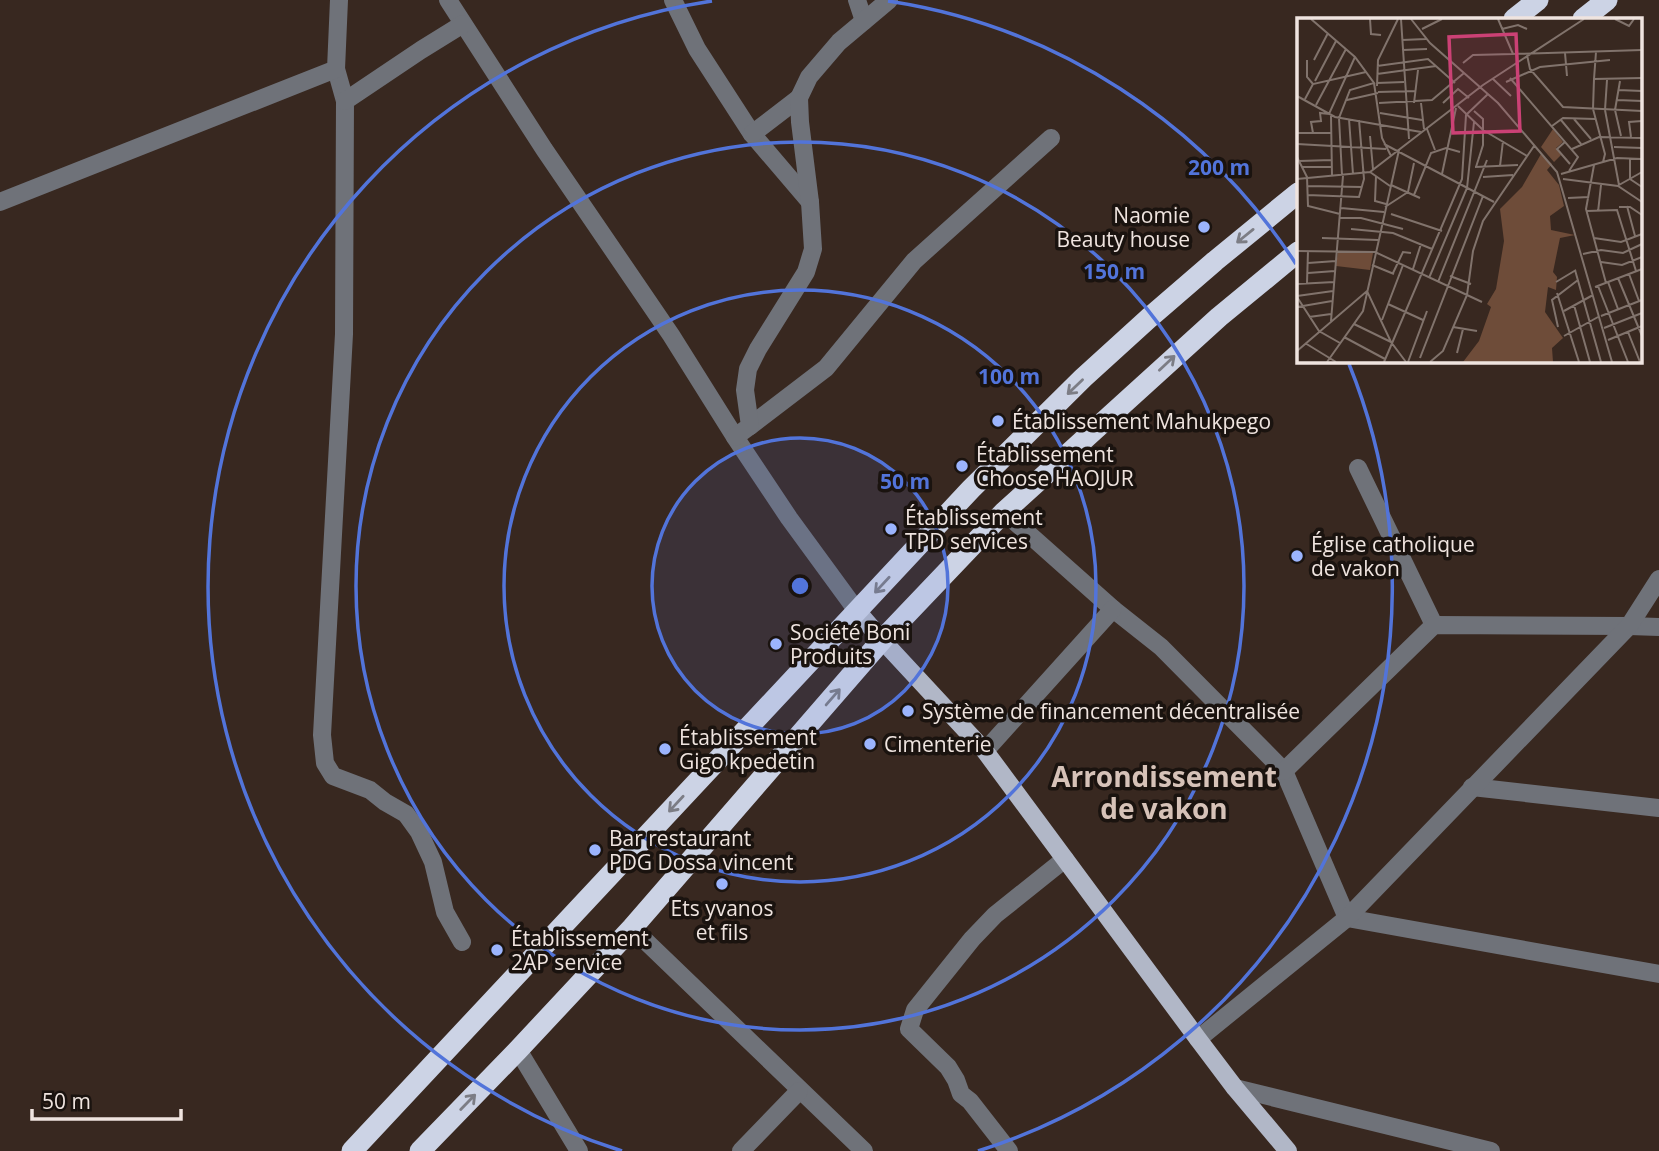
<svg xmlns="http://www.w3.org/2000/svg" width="1659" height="1151" viewBox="0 0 1659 1151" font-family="'Open Sans',sans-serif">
<rect width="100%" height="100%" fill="#382820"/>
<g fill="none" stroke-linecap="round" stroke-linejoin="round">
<g stroke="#6f7279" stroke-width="18">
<path d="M448 0 544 149 671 335 735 437 789 518 857 611"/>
<path d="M673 0 697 49 752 134 810 202"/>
<path d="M857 0 864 21"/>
<path d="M336 69 345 101 344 334 322 735 325 763 333 776 370 790 385 802 406 814 419 832 433 862 445 912 462 942"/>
<path d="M345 101 421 50 463 24"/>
<path d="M752 134 799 98"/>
<path d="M0 202 336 69 339 0"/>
<path d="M750 426 826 368 914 261 1051 138"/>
<path d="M735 437 750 426 745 390 748 369 758 349 806 272 813 249 810 202 800 122 799 98 809 77 839 42 889 0"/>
<path d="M1358 468 1434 625"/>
<path d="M1004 512 1113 609 1161 647 1284 771 1347 918 1659 974"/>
<path d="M985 751 1113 609"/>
<path d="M1284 771 1434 625 1629 626 1659 627"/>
<path d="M1472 787 1659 808"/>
<path d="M632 928 864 1151"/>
<path d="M1198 1039 1347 918 1629 626 1659 579"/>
<path d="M518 1050 579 1151"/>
<path d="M1235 1088 1491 1151"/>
<path d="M741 1151 799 1091"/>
<path d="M1009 1151 970 1101 961 1094 956 1080 948 1067 909 1029 915 1010 972 939 995 915 1065 859"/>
</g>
<path stroke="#b1b7c7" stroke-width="18" d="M857 611 882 640 985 751 1198 1039 1235 1088 1288 1151"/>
<g stroke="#ccd3e5" stroke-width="21">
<path d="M1514 19 1538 0"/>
<path d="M1583 19 1607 0"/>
<path d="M352 1151 971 489 1083 378 1149 318 1215 261 1298 193"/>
<path d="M420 1151 518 1050 632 928 882 640 1004 512 1219 317 1298 252"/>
</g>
</g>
<defs><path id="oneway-shaft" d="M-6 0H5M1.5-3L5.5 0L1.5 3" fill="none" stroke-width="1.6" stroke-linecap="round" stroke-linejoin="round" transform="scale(1.75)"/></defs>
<g stroke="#7c7d85">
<use href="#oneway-shaft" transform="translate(1245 236) rotate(141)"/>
<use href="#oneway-shaft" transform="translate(1167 363) rotate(-43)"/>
<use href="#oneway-shaft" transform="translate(1075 387) rotate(136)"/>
<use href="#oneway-shaft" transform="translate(882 585) rotate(133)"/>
<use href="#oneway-shaft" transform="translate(833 697) rotate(-49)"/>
<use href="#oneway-shaft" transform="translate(676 804) rotate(133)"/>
<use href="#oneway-shaft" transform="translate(468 1102) rotate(-46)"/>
</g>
<circle cx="800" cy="586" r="148" fill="#5274da" fill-opacity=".12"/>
<g fill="none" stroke="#5274da" stroke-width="3.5">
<circle cx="800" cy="586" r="148"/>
<circle cx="800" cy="586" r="296"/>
<circle cx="800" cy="586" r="444"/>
<path d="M622 1151A592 592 0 0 1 712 1M888 1A592 592 0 0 1 1296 264M1349 364A592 592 0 0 1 978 1151"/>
</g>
<g fill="#9bb4fd" stroke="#1a130f" stroke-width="2.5">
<circle cx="1204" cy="227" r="7"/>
<circle cx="998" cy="421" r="7"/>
<circle cx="962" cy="466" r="7"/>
<circle cx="891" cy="529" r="7"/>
<circle cx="1297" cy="556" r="7"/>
<circle cx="776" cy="644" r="7"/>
<circle cx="908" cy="711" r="7"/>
<circle cx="870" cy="744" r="7"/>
<circle cx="665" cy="749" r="7"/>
<circle cx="595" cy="850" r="7"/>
<circle cx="722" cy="884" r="7"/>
<circle cx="497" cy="950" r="7"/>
</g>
<g text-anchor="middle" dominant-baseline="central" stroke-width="7" stroke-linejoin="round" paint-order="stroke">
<g font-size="21" fill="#efe4df" stroke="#1a130f" text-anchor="start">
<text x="1190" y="215" text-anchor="end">Naomie<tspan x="1190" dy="24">Beauty house</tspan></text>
<text x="1012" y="421">Établissement Mahukpego</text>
<text x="976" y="454">Établissement<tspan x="976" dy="24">Choose HAOJUR</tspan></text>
<text x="905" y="517">Établissement<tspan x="905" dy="24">TPD services</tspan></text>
<text x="1311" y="544">Église catholique<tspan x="1311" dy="24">de vakon</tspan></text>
<text x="790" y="632">Société Boni<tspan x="790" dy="24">Produits</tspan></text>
<text x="922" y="711">Système de financement décentralisée</text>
<text x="679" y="737">Établissement<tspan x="679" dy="24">Gigo kpedetin</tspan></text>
<text x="884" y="744">Cimenterie</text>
<text x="609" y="838">Bar restaurant<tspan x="609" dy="24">PDG Dossa vincent</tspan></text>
<text x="722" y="908" text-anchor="middle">Ets yvanos<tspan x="722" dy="24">et fils</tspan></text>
<text x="511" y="938">Établissement<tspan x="511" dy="24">2AP service</tspan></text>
</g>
<g font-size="28" font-weight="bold" fill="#d6c2b8" stroke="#1a130f">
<text x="1164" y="776">Arrondissement<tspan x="1164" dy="32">de vakon</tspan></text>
</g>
</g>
<g transform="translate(1297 18)">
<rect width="345" height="345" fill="#382820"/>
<path d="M256 111 266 124 259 130 264 137 257 144 244 129ZM244 136 255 146 250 152 262 167 267 188 253 198 254 212 278 217 263 220 256 254 260 259 259 272 251 269 248 294 266 320 255 330 256 344H166L182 323 194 289 190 286 199 271 207 223 203 191 225 169ZM41 233 76 235 73 252 39 248Z" fill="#6e4c39"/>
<path fill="none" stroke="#81736c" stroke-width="2" d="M14 1 58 39 77 65 53 72 42 100 45 157M73 1 74 16 84 17M104 1 112 121M114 1 133 25 201 85 260 154 315 344M201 1 216 36 345 32M318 1 332 8 337 1M125 11 145 1M205 11 221 7 230 11M105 22 129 21M106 32 130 31M268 35 270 58M230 37 233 51 266 89 345 93M10 42V59L16 66M17 42 31 15M166 45 176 37 216 36M80 48 131 41 158 65M80 56 139 48M213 60 281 139 272 153M196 61 214 78M297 61 299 34M310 62 308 92 322 167M18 63 39 23M323 63 318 92 324 118M209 64 243 49 313 42M77 65 85 120 94 138M80 65 107 64M186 67 287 1M80 68 81 42 101 1M321 72 345 73M81 74 118 73M0 78 38 99 124 114M8 81 16 66 69 54M50 82 81 75M320 82 345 83M82 85 135 82 167 55M117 85 121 52M124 85 127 111M146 85 161 71 172 80M19 87 49 31M161 88 186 112 230 138M177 93 186 101V127L179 149M83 95 125 102M34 98 35 158M52 101 56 156M277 101 294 121M264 102 284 126M255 108 266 100 298 101M130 111 138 132M0 115H34M16 115 14 104 24 103 23 95 32 96 58 39M73 118 76 151M334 119 332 104 345 103M268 124 260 131 273 146M0 126 89 131M87 126 197 184M317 129 345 130M275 131 302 119 345 120M0 139 10 159 11 188 43 196M333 141V161L345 169M2 143 35 142M306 144 308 136 296 91 297 61 345 60M297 147 289 191 309 265M203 148 206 123M5 149H35M178 149 221 147M73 154 93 168M145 156 159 90M264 156 320 140 345 141M79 158 78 183 89 186M186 159 216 157M0 161 73 154 186 67M266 161 321 168 345 184M94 167 123 180M322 167 345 154M10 168 65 169M10 177 62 179 67 161 62 102M117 177 134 135 149 130 163 134M271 180 292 179M330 188 338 218M88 189 111 174 117 145M322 189H333L345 197M44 190 87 194M290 193 320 192 339 253M301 194 304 167M94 196 145 213M43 200H64L106 211M54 211 96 215 135 231M25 220 81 222M297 220 324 224 345 216M0 233 78 234 185 284M286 236 304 232 326 235 345 226M304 244 325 247 345 239M11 245 39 243M75 247 97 256M116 251 124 226M278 252 304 344M11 255 38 253M96 255 106 234 114 235M332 256 342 283M153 258 174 266M132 260 170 170 177 104M321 260 345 318M141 264 190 142M259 264 279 252M311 264 321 291M10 265 11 233M0 266 37 264M301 268 331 344M298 269 345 251M260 275 282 344M0 278 36 273M0 279 22 313 43 325M91 286 126 302M277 287 293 344M0 289 35 283M267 293 296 277M304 298 345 282M12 299 34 296M85 302 106 247M34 303 46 158M57 306 94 324M156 309 180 313M261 309 255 282 281 262M307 310 345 295M331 314 343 344M267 318 301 299M47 319 88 341M311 322 345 308M8 325 39 344M0 333 70 273 94 324 109 344M160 335 166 311M123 340 186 178M30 344 66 293 102 132M87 344 165 161 169 97 191 76M111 344 130 293M133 344 146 333 170 277 176 233 186 203 237 128"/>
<path fill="#cb4175" fill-opacity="0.15" stroke="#cb4175" stroke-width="3.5" d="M219 16 223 113 156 115 152 19Z"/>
<rect width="345" height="345" fill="none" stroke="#efe4df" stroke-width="3.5"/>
</g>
<circle cx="800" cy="586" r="10" fill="#5274da" stroke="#1a130f" stroke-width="3.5"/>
<g font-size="21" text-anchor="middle" font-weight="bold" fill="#5274da" stroke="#1a130f" stroke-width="7" stroke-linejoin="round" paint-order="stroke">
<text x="1219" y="175">200 m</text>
<text x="1114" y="279">150 m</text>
<text x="1009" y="384">100 m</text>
<text x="905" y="489">50 m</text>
</g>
<path d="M32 1109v10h149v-10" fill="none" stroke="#efe4df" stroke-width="3.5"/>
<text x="42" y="1109" font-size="21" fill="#efe4df" stroke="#1a130f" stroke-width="5" paint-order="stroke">50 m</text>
</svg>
